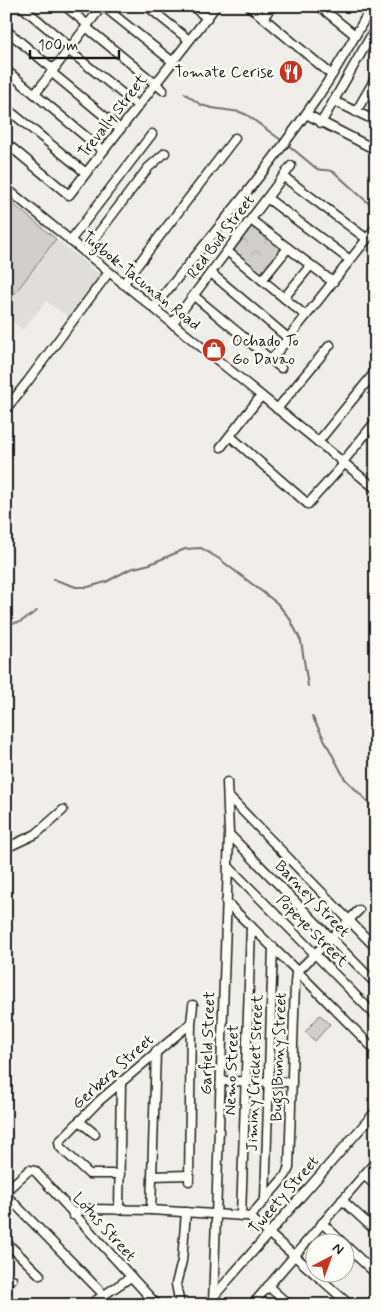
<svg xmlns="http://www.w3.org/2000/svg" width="382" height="1311" viewBox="0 0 382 1311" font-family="Mynerve,sans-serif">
<defs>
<pattern id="park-crowns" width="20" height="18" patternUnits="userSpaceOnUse" patternTransform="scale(1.25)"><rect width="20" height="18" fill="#d0cfcc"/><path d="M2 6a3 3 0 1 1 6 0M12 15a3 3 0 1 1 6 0" fill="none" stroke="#b2b1af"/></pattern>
</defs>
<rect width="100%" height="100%" fill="#f0eeea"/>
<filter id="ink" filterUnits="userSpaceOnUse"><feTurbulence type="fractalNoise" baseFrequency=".02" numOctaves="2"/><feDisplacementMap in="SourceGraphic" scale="10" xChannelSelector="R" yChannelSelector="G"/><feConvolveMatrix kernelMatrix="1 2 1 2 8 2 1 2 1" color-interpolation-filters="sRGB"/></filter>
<g filter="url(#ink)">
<path fill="#e0deda" d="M56 239 102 276 71 319 46 301 23 330 6 317V305Z"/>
<path fill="url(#park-crowns)" stroke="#767674" d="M252 226 283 249 262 275 233 251Z"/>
<g fill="#d0cfcc" stroke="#767674">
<path d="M6 198 56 239 6 305Z"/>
<path d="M320 1015 330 1024 315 1041 305 1032Z"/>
</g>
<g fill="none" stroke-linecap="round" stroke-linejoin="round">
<g stroke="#706f6d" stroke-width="2">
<path d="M184 93 201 105 212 108 240 112 247 115 281 140"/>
<path d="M287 144 317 169C323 171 328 169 334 172L376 210"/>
<path d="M53 579 76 587H88L106 582 130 569 150 564 185 549 201 548 218 558 277 603 290 619 301 641 308 686"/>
<path d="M6 624 20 622 37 611"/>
<path d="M312 716 345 779 376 810"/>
</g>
<g stroke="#1c1c1c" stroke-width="11">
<g id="minor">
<path d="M21 6 70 47"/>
<path d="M65 6 88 25"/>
<path d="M103 6 173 62"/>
<path d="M147 6 189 40"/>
<path d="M192 6 207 18"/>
<path d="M249 6 332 75"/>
<path d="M319 6 355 35"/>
<path d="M263 18 272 6"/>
<path d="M86 27 163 90"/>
<path d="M6 30 53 69"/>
<path d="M68 50 138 106"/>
<path d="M6 70 103 151"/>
<path d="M51 72 120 129"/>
<path d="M35 94 102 6"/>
<path d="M334 101 376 121"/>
<path d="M6 108 86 173"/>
<path d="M356 112 376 77"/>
<path d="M306 114 376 150"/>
<path d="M321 123 376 27"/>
<path d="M6 143 69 195 216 6"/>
<path d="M284 177 367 239"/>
<path d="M6 188 376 489"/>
<path d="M267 198 350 260"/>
<path d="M251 220 333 282"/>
<path d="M70 241 152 134"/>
<path d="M227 251 306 316"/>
<path d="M84 252 148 168 165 153"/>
<path d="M211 273 288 338"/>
<path d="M262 280 288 248"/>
<path d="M123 284 235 138"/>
<path d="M194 296 281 368"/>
<path d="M284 298 311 265"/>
<path d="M153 308C208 240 265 173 315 101 336 71 354 38 372 6"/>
<path d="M172 324 291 166"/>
<path d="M271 360 374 230"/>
<path d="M10 404 28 381 109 272"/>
<path d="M277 409 330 345"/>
<path d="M230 436 308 504 344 464"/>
<path d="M318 442 375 372"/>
<path d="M221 447 261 396"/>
<path d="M342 463 376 421"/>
<path d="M229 797 376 948"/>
<path d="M229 834 376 984"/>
<path d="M6 848 36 834 63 810"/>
<path d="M228 866 376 1016"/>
<path d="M226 902 297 971 376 1051"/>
<path d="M221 1081 292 1082"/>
<path d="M79 1121 95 1134"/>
<path d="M120 1174H89L60 1147 59 1142 99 1101 191 1023"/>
<path d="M364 1175 376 1186"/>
<path d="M152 1176 189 1175"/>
<path d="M189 1181 191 1023 193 1005"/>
<path d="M6 1191 29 1170 35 1171 157 1305"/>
<path d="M6 1195 104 1295"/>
<path d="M265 1200 273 947"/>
<path d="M342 1200 376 1231"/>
<path d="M119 1210 121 1081"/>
<path d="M151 1210 156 1051"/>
<path d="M73 1215 81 1210 88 1209 151 1210 245 1216"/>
<path d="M241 1216 251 926"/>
<path d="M250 1217 285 1176 289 1168 295 983 296 973 359 910"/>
<path d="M250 1217 314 1273"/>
<path d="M322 1223 344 1244"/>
<path d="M6 1242 40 1275"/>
<path d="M344 1244 376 1274"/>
<path d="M315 1274 350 1305"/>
<path d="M6 1281 12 1279"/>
<path d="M268 1286 289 1305"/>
<path d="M214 1296 376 1111"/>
<path d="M89 1305 131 1277"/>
<path d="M180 1305 176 1284 182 1261 186 1212"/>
<path d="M213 1305 229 834 227 782"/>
<path d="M252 1305 376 1161"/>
</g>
</g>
<use href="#minor" stroke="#fdfcf7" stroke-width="8"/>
</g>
</g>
<defs>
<g id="restaurant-disc" transform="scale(1.25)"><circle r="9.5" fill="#c8321e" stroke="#fdfcf7"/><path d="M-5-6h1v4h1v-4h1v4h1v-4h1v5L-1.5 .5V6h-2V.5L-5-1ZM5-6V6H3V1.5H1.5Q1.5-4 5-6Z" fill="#fff"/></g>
<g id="shop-disc" transform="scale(1.25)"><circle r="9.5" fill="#c8321e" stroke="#fdfcf7"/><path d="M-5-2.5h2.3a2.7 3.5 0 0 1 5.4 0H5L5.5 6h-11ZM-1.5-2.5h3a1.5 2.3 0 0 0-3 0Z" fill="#fff"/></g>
</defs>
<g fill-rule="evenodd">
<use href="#restaurant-disc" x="291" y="72"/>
<use href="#shop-disc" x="214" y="350"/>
</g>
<g text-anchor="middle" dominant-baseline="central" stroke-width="5" stroke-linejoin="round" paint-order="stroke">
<g font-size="16" fill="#1c1c1c" stroke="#fdfcf7" text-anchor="end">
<text x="274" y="72">Tomate Cerise</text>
<text x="232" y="341" text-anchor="start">Ochado To<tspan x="232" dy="18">Go Davao</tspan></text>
</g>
<g font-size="16" fill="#1c1c1c" stroke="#fdfcf7">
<text transform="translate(113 116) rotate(-52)">Trevally Street</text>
<text transform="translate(221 237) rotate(-53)">Red Bud Street</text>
<text transform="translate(141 281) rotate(39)">Tugbok-Tacunan Road</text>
<text transform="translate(312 899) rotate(46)">Barney Street</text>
<text transform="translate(312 931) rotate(45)">Popeye Street</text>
<text transform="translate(208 1043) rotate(-88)">Garfield Street</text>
<text transform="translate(279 1057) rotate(-88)">Bugs Bunny Street</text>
<text transform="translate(232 1070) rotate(-88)">Nemo Street</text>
<text transform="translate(113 1072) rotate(-42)">Gerbera Street</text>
<text transform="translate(255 1073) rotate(-88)">Jiminy Cricket Street</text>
<text transform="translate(284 1195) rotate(-49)">Tweety Street</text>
<text transform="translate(104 1227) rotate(48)">Lotus Street</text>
</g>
</g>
<rect width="382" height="1311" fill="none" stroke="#fdfcf7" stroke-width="25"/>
<rect x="12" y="12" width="357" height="1286" fill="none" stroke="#1c1c1c" stroke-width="2" filter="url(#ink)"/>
<g transform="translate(330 1258) rotate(41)"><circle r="24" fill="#fdfcf7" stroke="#a3a29f"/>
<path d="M0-4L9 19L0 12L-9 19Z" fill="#c8321e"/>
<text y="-8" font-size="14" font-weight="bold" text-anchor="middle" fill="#1c1c1c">N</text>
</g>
<path d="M30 50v8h89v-8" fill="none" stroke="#1c1c1c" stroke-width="2.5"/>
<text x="38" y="50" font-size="15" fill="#1c1c1c" stroke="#fdfcf7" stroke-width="4" paint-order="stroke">100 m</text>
</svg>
